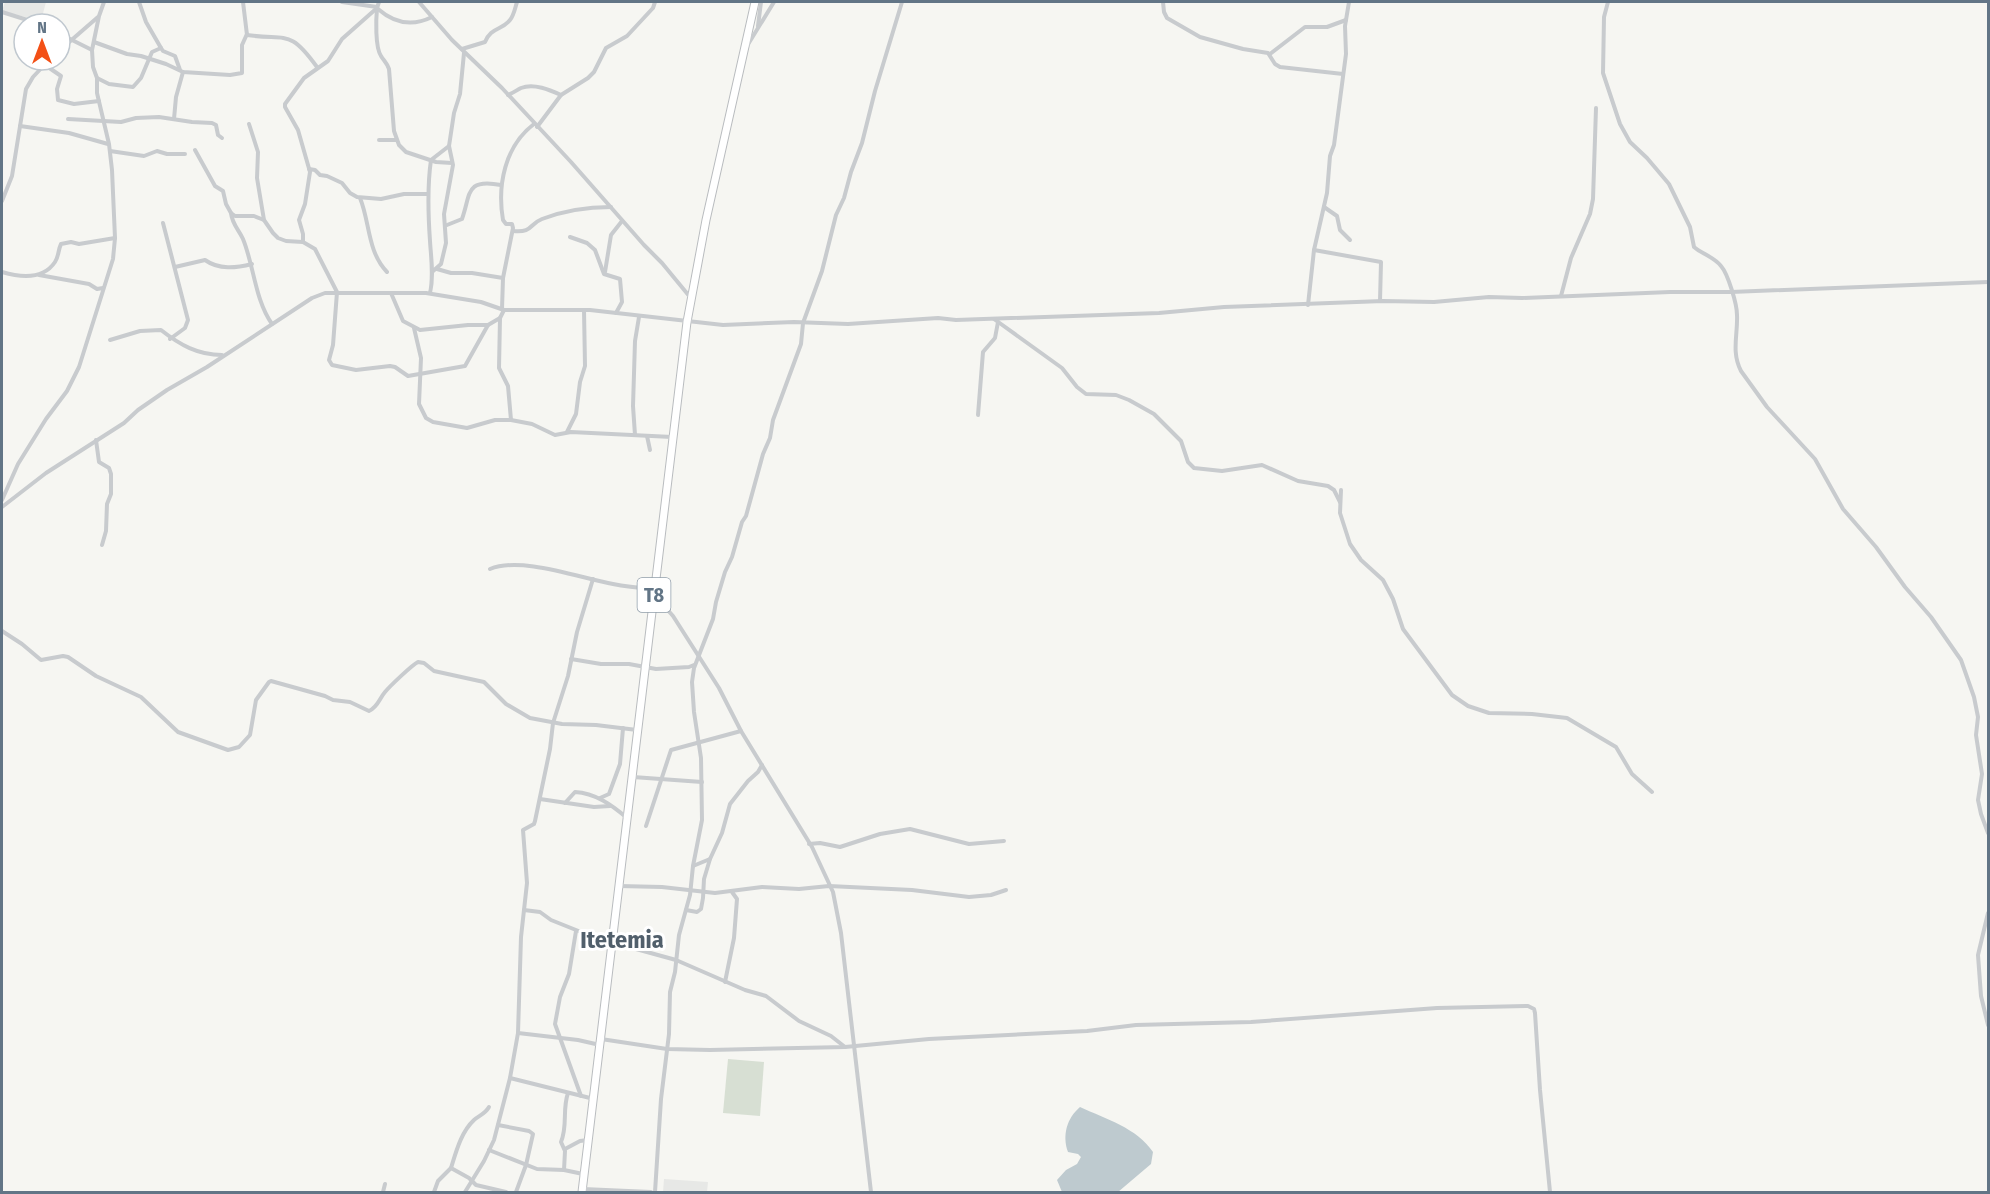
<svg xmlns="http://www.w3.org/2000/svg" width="1990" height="1194" viewBox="0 0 1990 1194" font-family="'Fira Sans Condensed',sans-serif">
<rect width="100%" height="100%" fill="#f6f6f2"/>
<g fill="#e7e8e6">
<path d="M5 2H46L41 21 2 11Z"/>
<path d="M664 1179 708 1182 707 1192H663Z"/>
</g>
<path fill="#d7dfd3" d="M728 1059 764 1062 760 1116 723 1113Z"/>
<path fill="#becacf" d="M1080 1107C1106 1119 1137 1128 1153 1152L1151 1164 1118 1192H1062L1057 1180 1066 1170 1077 1164 1081 1157 1078 1154 1068 1152C1062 1135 1067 1118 1080 1107Z"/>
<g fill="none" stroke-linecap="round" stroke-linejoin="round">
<g stroke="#b9bcbf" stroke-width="9">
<path id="trunk" d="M582 1192 687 322 706 220 755 2"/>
</g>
<g stroke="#c8cbce" stroke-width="4">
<path d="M139 2 146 22 161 48 163 51 175 56 180 70"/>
<path d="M243 2 247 35C287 41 289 28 317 67"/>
<path d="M342 2 377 7"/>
<path d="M419 2 452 40 502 88 571 162 644 245 662 263 690 297"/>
<path d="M1163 2 1164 12 1167 18 1200 37 1243 49 1268 53 1275 64 1280 67 1343 74"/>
<path d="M1608 2 1604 17 1603 73 1620 124 1630 142 1647 158 1669 184 1690 227 1694 247C1702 254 1714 257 1721 266 1728 274 1737 304 1737 315 1738 334 1731 352 1741 371L1767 407 1815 459 1843 509 1876 547 1905 587 1931 617 1961 660 1974 697 1978 717 1976 735 1982 774 1978 800 1981 814 1988 833"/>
<path d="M377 8C376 19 375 47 381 56 384 61 387 63 389 69L394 131 399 145 406 152 436 162 452 163"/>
<path d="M378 9C394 23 412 27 432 17"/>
<path d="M2 12 40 24"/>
<path d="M758 26 761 2"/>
<path d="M60 34 92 50"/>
<path d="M94 42 127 54 141 56 166 64 183 72 230 75 242 73V45L247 34"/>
<path d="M747 46 774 2"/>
<path d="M462 49 485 42C491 27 501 31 510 20 514 15 515 8 517 2"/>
<path d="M60 50 98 17"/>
<path d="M1270 54 1305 27H1327L1346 20"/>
<path d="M45 65 61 76 57 89 58 100 74 104 99 101"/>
<path d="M97 78 109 84 133 87 141 78 152 52 161 48"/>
<path d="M508 95C513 93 517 90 521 88 534 83 550 90 561 95"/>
<path d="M68 119 121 122 136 118 159 117 192 122 212 123 216 125 218 135 222 138"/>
<path d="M174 119 176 97 183 72"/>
<path d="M249 124 258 152 257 178 264 220 273 233 278 238 286 241 303 242 315 249 337 292 333 345 329 360 332 365 356 370 390 366 395 367 408 376 465 366 488 325 500 318 504 310"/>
<path d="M20 126 69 133 108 144"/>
<path d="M537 127 561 95 588 78 594 72 606 48 627 36 653 8 655 2"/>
<path d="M379 140H396"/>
<path d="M195 150 215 186 223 191 226 204 231 213 235 216H254L264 220"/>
<path d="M110 151 144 156 157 151 167 154H185"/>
<path d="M309 169 315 170 320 175 327 176 342 183 350 193 357 197 381 199 404 194H427"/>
<path d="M360 198C370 222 367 251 387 272"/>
<path d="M2 201 12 176 26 89 33 77 49 60"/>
<path d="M1324 207 1337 216 1340 230 1350 240"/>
<path d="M231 213C232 224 239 230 243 239 254 266 255 300 272 324"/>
<path d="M163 223 188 320 185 328 170 339"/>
<path d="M447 225 462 219C471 194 465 178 501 185"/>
<path d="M513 231C533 233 529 224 542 219 563 211 588 207 611 207"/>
<path d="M570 237 587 243 595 250 604 274 620 279 622 302 616 313"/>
<path d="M303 242V234L299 220 305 204 310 172 298 130 285 107V104L304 78 328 61 342 39 377 8 379 2"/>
<path d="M1314 250 1381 262 1380 301"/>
<path d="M175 267 205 260C219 270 236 268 252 264"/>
<path d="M437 269 451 273H472L503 278"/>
<path d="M2 272C19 277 43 280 55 262 59 256 58 250 61 244L71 242 79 244 115 238"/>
<path d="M432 272 441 264 446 243 444 214 453 165 449 146 454 113 460 94 464 53"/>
<path d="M605 272 611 235 622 221"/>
<path d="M39 275 89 284 97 289 103 288"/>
<path d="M391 293 403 321 420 330 468 325H488"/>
<path d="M430 293C434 276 431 258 430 241 428 213 427 187 431 160L449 146"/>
<path d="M1561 296 1571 258 1590 214 1593 199 1596 108"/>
<path d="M1308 305 1314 250 1327 193 1330 156 1334 145 1346 54 1345 26 1349 2"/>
<path d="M502 309 503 278 513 228 512 224H506L503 220C497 185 505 146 534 124"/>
<path d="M500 318 499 368 508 386 511 420"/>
<path d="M994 319 1062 368 1077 387 1086 394 1116 395 1129 400 1154 414 1181 441 1188 462 1194 468 1222 471 1262 465 1298 481 1328 486 1334 490 1340 502"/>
<path d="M414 328 421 358 419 404 426 418 433 422 467 428 495 420H511L532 424 555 435 571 432 672 437"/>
<path d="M110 340 140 331 161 330C180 345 198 355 222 355"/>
<path d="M978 415 983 352 995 338 998 322"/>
<path d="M567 432 576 414 580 382 585 366 584 310"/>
<path d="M635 435 633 406 635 341 639 317"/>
<path d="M647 436 650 450"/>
<path d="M96 440 99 462 109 468 111 474V494L107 504 106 531 102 545"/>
<path d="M1341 490 1340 513 1350 544 1361 560 1383 580 1393 599 1403 629 1452 695 1468 706 1489 713 1532 714 1567 718 1616 747 1632 774 1652 792"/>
<path d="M2 500 18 464 46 419 67 391 79 367 113 259 115 238 112 170 109 144 97 93V78L93 67 92 50 99 16 104 2"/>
<path d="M2 507 46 473 124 423 138 410 167 390 207 367 312 298 325 293H426L481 302 504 310H590L723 325 794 322 848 324 938 318 956 320 1159 313 1224 307 1383 301 1434 302 1489 297 1522 298 1670 292H1731L1988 282"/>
<path d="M490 569C521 556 580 578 613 584 627 587 640 588 654 589"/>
<path d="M654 602 665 607 673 616 719 688 741 731 812 847 833 892 841 933 871 1192"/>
<path d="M2 631 22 644 41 660 63 656 68 657 96 676 141 697 178 732 228 750 239 747 250 735 256 700 269 682 271 681 325 696 333 700 350 702 369 711C378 707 379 699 385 692 390 686 412 665 418 662L424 663 434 671 484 682 506 704 530 718 562 724 596 725 637 730"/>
<path d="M571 659 601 664H629L656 669 689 667 694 665"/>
<path d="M633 777 702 782"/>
<path d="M600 798 609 794 620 764 623 728"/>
<path d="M540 799 594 807 610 806"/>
<path d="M565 803 575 792C595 793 612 805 627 818"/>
<path d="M646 826 671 750 741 731"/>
<path d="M809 844 820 843 840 847 880 834 910 829 969 844 1004 841"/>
<path d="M693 866 710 859 722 833 730 804 748 781 758 772 762 765"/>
<path d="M619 886 662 887 715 893 762 887 799 889 829 886 912 890 969 897 991 895 1006 890"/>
<path d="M524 910 540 912 551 920 596 938 676 960 745 990 766 996 799 1021 831 1036 845 1047"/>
<path d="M686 910 697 912 701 909 703 898 704 879 710 859"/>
<path d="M1988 913 1978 955 1981 996 1988 1025"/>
<path d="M576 931 569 974 560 997 555 1024 581 1096"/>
<path d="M725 982 734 938 737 899 732 892"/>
<path d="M518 1033 578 1040 600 1045"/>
<path d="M601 1039 667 1049 710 1050 845 1047 929 1039 1087 1031 1136 1025 1251 1022 1437 1008 1528 1006 1534 1009 1535 1013 1540 1090 1550 1192"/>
<path d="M510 1078 594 1099"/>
<path d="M498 1125 529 1131 533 1134 526 1165 516 1192"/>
<path d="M565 1149 580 1141 588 1140"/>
<path d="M489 1150 537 1169 564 1170 583 1174"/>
<path d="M451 1168C456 1152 461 1132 474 1120 480 1115 485 1114 489 1107"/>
<path d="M564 1170 565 1151 561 1142C568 1125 562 1110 568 1093"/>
<path d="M583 1189 651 1192"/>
<path d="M383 1192 385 1184"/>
<path d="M434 1192 438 1181 451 1168 469 1178 476 1185 506 1192"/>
<path d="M465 1192 484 1161 494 1140 510 1078 518 1033 521 937 527 883 523 830 534 824 535 821 550 749 553 723 568 676 577 632 593 579"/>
<path d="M655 1192 661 1099 669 1034 670 992 675 972 679 935 690 895 693 866 702 820 701 758 694 712 692 682 694 668 713 619 716 602 725 572 732 557 742 522 746 516 763 454 770 438 773 420 801 344 803 323 822 271 836 215 844 198 851 172 862 143 875 91 902 2"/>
</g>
<use href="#trunk" stroke="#fff" stroke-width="7"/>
</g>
<g text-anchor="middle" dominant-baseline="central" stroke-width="6" stroke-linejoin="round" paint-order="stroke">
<rect fill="#fff" stroke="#919eaa" stroke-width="1.5" x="637.5" y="578" width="33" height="34" rx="4.5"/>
<g font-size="20" font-weight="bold" fill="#627586">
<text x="654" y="595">T8</text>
</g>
<g font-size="24" font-weight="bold" fill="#515f6b" stroke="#fff">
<text x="622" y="940">Itetemia</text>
</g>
</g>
<rect width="1990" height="1194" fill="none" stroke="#627586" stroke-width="6"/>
<g transform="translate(42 42)"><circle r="28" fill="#ffffff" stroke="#c0c8cf" stroke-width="1.5"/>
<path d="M0-4.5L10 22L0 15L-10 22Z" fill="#f35016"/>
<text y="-9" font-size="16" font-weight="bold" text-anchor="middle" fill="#627586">N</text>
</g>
</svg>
